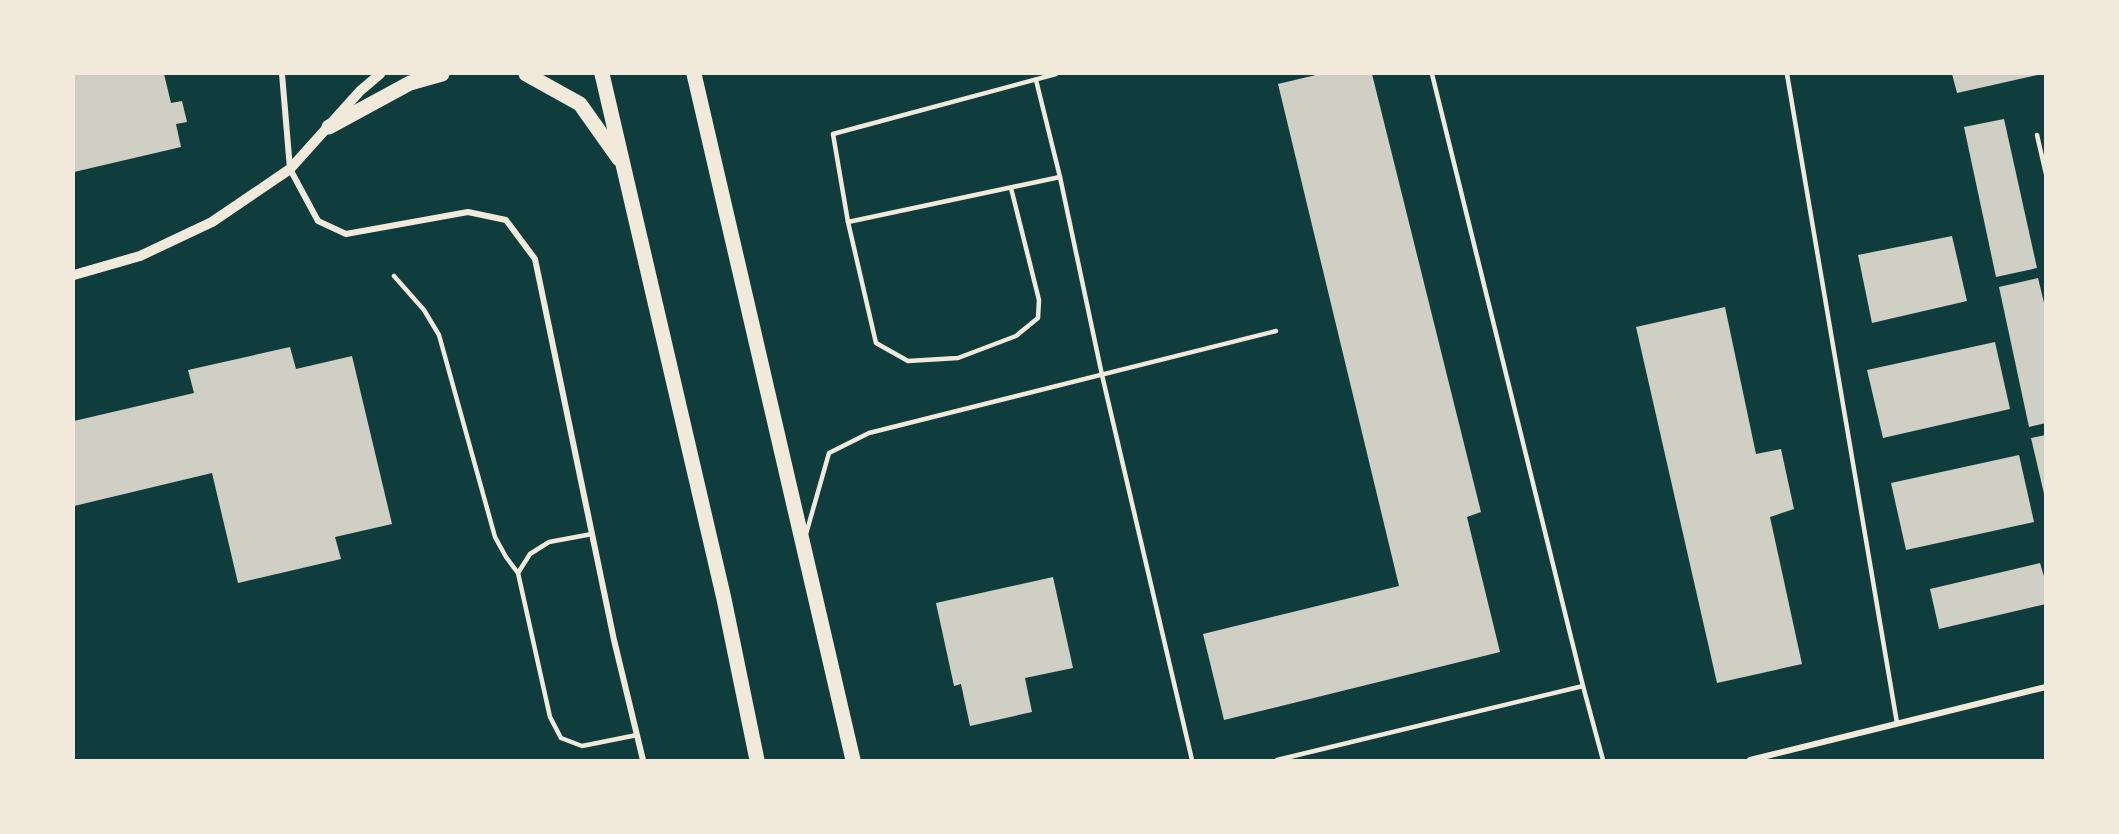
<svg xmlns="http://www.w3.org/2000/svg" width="2119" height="834" viewBox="0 0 2119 834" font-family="Poppins,sans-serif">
<rect width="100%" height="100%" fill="#0f3d3e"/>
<g fill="#cfcfc3">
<path d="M74 74H164L171 103 182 101 187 122 176 124 181 147 74 172Z"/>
<path d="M1320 74H1372L1481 512 1467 517 1500 652 1224 720 1203 634 1399 586 1278 84Z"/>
<path d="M1952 74H2042L1957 93Z"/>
<path d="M2004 119 2037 268 1996 277 1964 127Z"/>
<path d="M1952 236 1967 301 1872 323 1858 255Z"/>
<path d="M2038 278 2046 311V423L2029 427 1999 287Z"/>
<path d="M1725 307 1756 454 1781 449 1794 509 1770 517 1802 664 1717 683 1636 327Z"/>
<path d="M1995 342 2010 409 1883 438 1867 370Z"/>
<path d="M290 347 296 369 352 356 392 524 335 537 341 559 238 583 212 473 74 506V421L194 393 188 370Z"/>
<path d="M2046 435V498H2045L2031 438Z"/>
<path d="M2019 455 2034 522 1906 550 1891 483Z"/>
<path d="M2040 563 2046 583V604L1939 629 1930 589Z"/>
<path d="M1053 577 1073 668 1025 678 1032 712 970 726 961 684 954 686 936 603Z"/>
</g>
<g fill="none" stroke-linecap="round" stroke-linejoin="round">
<g stroke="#f1e9da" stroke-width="4.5">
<path d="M1056 74 833 134 848 222 1060 177"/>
<path d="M1432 74 1583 686 1603 760"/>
<path d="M1787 74 1897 723"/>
<path d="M1036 80 1060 177 1102 375 1192 760"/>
<path d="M2037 135 2046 174"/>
<path d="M848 222 876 343 908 361 958 358 1016 336 1038 318 1039 300 1011 188"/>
<path d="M394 276 424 310 439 335 495 537 506 557 518 573"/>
<path d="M592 534 549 542 530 554 518 573 550 717 561 738 582 746 637 735"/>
<path d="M806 534 829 453 869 433 1276 331"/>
<path d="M1277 760 1583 686"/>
</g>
<g stroke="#f1e9da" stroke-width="6">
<path d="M282 74 290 169 318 221 346 234 468 212 506 220 535 259 614 640 643 760"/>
<path d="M1750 760 2046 687"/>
</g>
<path stroke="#f1e9da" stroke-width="10" d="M74 275 140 256 212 222 290 169 360 91 380 74"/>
<g stroke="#f1e9da" stroke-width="15">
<path d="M526 74 580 104 619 159"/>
<path d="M602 74 724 599 757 760"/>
<path d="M694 74 853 760"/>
<path d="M329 127 410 83 442 74"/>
</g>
</g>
<rect width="2119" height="834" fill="none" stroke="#f1e9da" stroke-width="150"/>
</svg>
